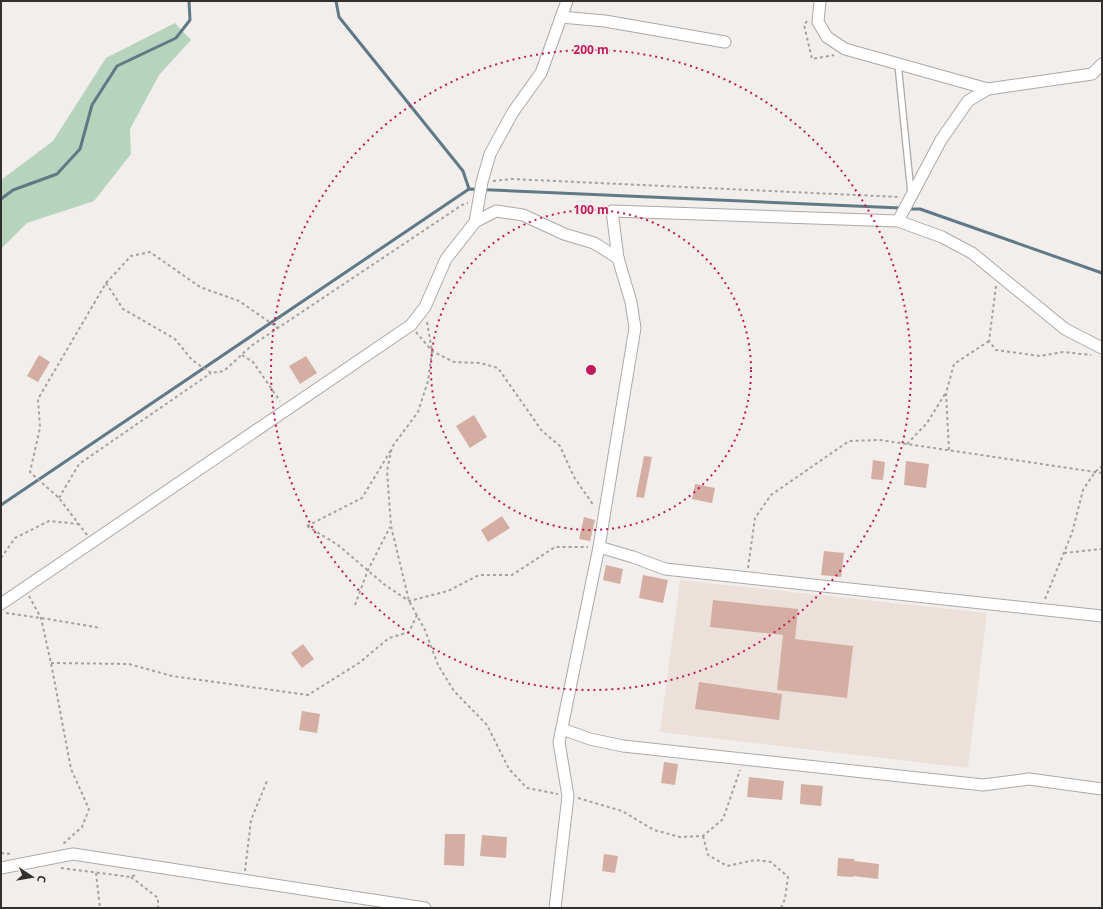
<svg xmlns="http://www.w3.org/2000/svg" width="1103" height="909" viewBox="0 0 1103 909" font-family="'Noto Sans',sans-serif">
<rect width="100%" height="100%" fill="#f2eeec"/>
<path fill="#ece1da" d="M680 580 987 613 968 768 660 732Z"/>
<path fill="#b5d3bd" d="M175 23 191 40 159 75 130 129 131 154 94 201 27 223 1 249V180L53 141 106 58Z"/>
<g fill="none" stroke-linecap="round" stroke-linejoin="round">
<g stroke="#607985" stroke-width="3">
<path d="M336 1 339 17 463 171 469 189"/>
<path d="M1 199 13 190 57 174 80 149 92 105 117 66 176 38 190 20 189 1"/>
<path d="M907 209H920L1102 273"/>
<path d="M1 505 469 189 901 208"/>
</g>
</g>
<g fill="#d5aea3">
<path d="M39 355 50 362 38 382 27 376Z"/>
<path d="M306 356 317 373 300 384 289 366Z"/>
<path d="M474 415 487 437 470 448 456 426Z"/>
<path d="M644 456 652 457 644 498 636 497Z"/>
<path d="M873 460 885 462 883 480 871 479Z"/>
<path d="M906 461 929 464 926 488 904 485Z"/>
<path d="M695 484 715 488 712 503 692 499Z"/>
<path d="M502 516 510 528 488 542 481 530Z"/>
<path d="M584 517 595 520 590 541 579 539Z"/>
<path d="M824 551 844 553 841 577 821 575Z"/>
<path d="M606 565 623 569 620 584 603 580Z"/>
<path d="M643 575 668 580 663 603 639 598Z"/>
<path d="M713 600 798 609 795 639 853 646 847 698 777 690 783 635 710 627Z"/>
<path d="M303 644 314 659 302 668 291 653Z"/>
<path d="M699 682 782 694 779 720 695 709Z"/>
<path d="M302 711 320 714 317 733 299 730Z"/>
<path d="M664 762 678 764 675 785 661 783Z"/>
<path d="M749 777 784 781 782 800 747 797Z"/>
<path d="M801 784 823 786 821 806 800 804Z"/>
<path d="M445 834H465L464 866 444 865Z"/>
<path d="M482 835 507 837 506 858 480 856Z"/>
<path d="M604 854 618 856 615 873 602 871Z"/>
<path d="M838 858 855 859 854 861 879 864 878 879 853 876V877L837 876Z"/>
</g>
<g fill="none" stroke-linecap="round" stroke-linejoin="round">
<g stroke="#aca9a7" stroke-width="8">
<path id="lane" d="M898 64 911 193"/>
</g>
<g stroke="#aca9a7" stroke-width="13">
<g id="street">
<path d="M820 1 818 22 827 37 845 49 988 89"/>
<path d="M561 17 605 21 725 42"/>
<path d="M898 221 941 140 968 101 988 89 1092 74 1102 64"/>
<path d="M475 222 482 182 490 154 513 112 541 73 567 1"/>
<path d="M599 547 633 557 665 569 1102 616"/>
<path d="M1 604 411 325 425 307 446 259 475 222 496 211 523 215 564 234 594 243 618 258"/>
<path d="M562 729 590 739 623 746 983 785 1029 779 1102 789"/>
<path d="M1 868 73 854 425 908"/>
<path d="M555 908 568 796 559 742 599 547 635 328 631 302 618 258 612 211 898 221 942 237 972 253 1065 329 1102 348"/>
</g>
</g>
<g stroke="#a4a1a0" stroke-width="2" stroke-dasharray="3 3" stroke-linecap="butt">
<path d="M807 21 804 25 812 59 834 55"/>
<path d="M493 181 512 179 900 197"/>
<path d="M106 283 123 309 175 339 192 360 211 373 224 371 251 346 462 205 468 203"/>
<path d="M996 286 989 341 996 350 1040 356 1063 352 1091 355"/>
<path d="M427 322 432 351 428 381 418 412 392 447 387 471 391 526 409 601 425 630 438 665 454 691 487 725 509 769 527 788 558 794"/>
<path d="M416 332 432 351 454 362 480 363 498 368 542 431 560 446 574 477 594 506"/>
<path d="M242 355 253 362 280 401"/>
<path d="M907 444 927 423 945 394"/>
<path d="M949 450 946 393 954 364 989 341"/>
<path d="M59 498 79 464 211 373"/>
<path d="M307 526 338 545 385 585 409 601 448 591 479 575H512L555 547H588"/>
<path d="M307 526 362 498 391 450"/>
<path d="M87 535 59 498 30 472 40 428 38 399 106 283 131 256 150 252 200 287 239 301 278 328"/>
<path d="M1064 553 1102 549"/>
<path d="M1 558 15 538 49 521 79 524"/>
<path d="M748 568 755 518 771 495 849 441 880 440 1102 473"/>
<path d="M29 596 41 618 51 663 71 769 89 809 82 827 62 845"/>
<path d="M1045 599 1072 533 1083 490 1095 472 1102 466"/>
<path d="M355 605 368 570 390 527"/>
<path d="M6 613 41 618 101 628"/>
<path d="M51 663 129 664 172 676 308 695 359 663 389 638 409 632 417 615"/>
<path d="M578 798 622 811 654 830 680 837 703 836 723 819 740 770"/>
<path d="M703 836 708 855 727 866 755 860 771 862 788 877 785 899 781 908"/>
<path d="M1 853 11 854"/>
<path d="M61 868 131 877 135 875"/>
<path d="M245 871 251 820 267 781"/>
<path d="M96 873 100 908"/>
<path d="M131 877 158 898V908"/>
</g>
<use href="#lane" stroke="#fff" stroke-width="5.5"/>
<use href="#street" stroke="#fff" stroke-width="11"/>
</g>
<g fill="none" stroke="#c2185b" stroke-width="2" stroke-dasharray="2 4">
<circle cx="591" cy="370" r="160"/>
<circle cx="591" cy="370" r="320"/>
</g>
<circle cx="591" cy="370" r="6" fill="#c2185b" stroke="#f2eeec" stroke-width="2"/>
<g font-size="12" text-anchor="middle" font-weight="bold" fill="#c2185b" stroke="#f2eeec" stroke-width="3" stroke-linejoin="round" paint-order="stroke">
<text x="591" y="54">200 m</text>
<text x="591" y="214">100 m</text>
</g>
<rect width="1103" height="909" fill="none" stroke="#31302f" stroke-width="4"/>
<g transform="translate(32 877) rotate(102)" stroke="#f2eeec" stroke-width="3" paint-order="stroke">
<path d="M0-3L7 15L0 10L-7 15Z" fill="#31302f"/>
<text y="-6" font-size="11" font-weight="bold" text-anchor="middle" fill="#31302f">С</text>
</g>
</svg>
